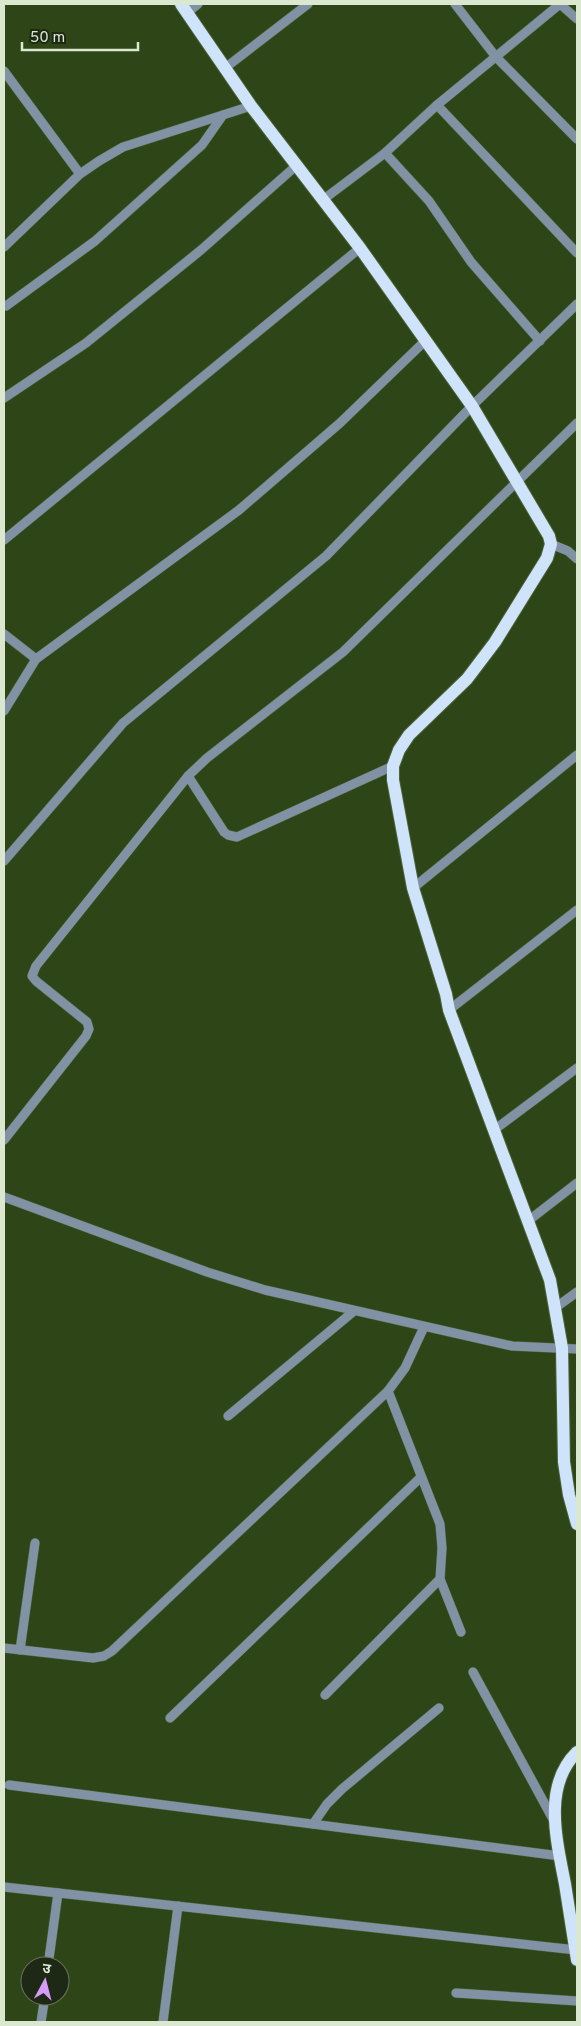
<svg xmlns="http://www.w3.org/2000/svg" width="581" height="2026" viewBox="0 0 581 2026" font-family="Overpass,'Noto Sans Devanagari',sans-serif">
<rect width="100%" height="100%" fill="#2e4617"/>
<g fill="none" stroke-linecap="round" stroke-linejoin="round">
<g stroke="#4d6338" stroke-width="10">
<g id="minor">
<path d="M455 4 496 57 577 139"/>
<path d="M560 4 577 19"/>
<path d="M187 13 198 4"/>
<path d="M225 68 308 4"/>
<path d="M4 71 80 174"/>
<path d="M437 105 577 253"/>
<path d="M385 153 429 201 471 262 540 341"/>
<path d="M324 199 385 153 437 105 560 4"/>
<path d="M4 247 80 174 99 161 123 147 251 106"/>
<path d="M6 306 95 241 202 145 223 115"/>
<path d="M4 398 86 343 201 250 297 165"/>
<path d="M4 540 360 248"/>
<path d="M551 544 568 551 577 559"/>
<path d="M4 634 36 659"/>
<path d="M4 711 36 659 239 510 340 423 426 340"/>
<path d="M188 776 224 832 228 835 237 837 393 766"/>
<path d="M4 861 123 723 326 556 472 406 577 304"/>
<path d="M413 888 577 755"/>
<path d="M449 1010 577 910"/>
<path d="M494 1130 577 1068"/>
<path d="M4 1140 86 1036 89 1029 87 1022 36 981 32 976 36 966 188 776 207 758 343 652 577 423"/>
<path d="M4 1197 207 1272 265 1290 512 1346 577 1349"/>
<path d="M528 1221 577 1183"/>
<path d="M555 1308 577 1292"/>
<path d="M388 1391 440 1524 442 1548 440 1579 461 1632"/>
<path d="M228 1416 354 1311"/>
<path d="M4 1648 93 1658 104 1656 112 1651 388 1391 405 1368 424 1327"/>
<path d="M20 1650 35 1543"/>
<path d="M473 1672 554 1821"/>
<path d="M325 1695 440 1579"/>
<path d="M170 1718 421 1477"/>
<path d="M9 1785 560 1856"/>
<path d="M313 1824 327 1804 342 1789 439 1708"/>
<path d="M4 1887 576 1950"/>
<path d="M48 1966 58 1893"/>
<path d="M456 1993 577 2001"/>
<path d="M41 2022 45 1996"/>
<path d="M163 2022 178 1906"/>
</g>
</g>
<g stroke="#4d6338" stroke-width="14">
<g id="major">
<path d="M181 4 251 106 360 248 472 406 549 536 551 544 547 558 495 642 467 679 409 735 399 750 393 766V780L413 888 446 994 449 1010 550 1280 562 1348 564 1462 569 1495 577 1524"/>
<path d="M577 1752C542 1786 557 1842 565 1884 569 1909 573 1935 577 1960"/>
</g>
</g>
<use href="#minor" stroke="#8192a5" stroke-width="9"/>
<use href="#major" stroke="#cfe4fb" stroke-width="12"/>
</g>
<rect width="581" height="2026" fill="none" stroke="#d9e8ce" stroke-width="10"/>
<g transform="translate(45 1981) rotate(7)"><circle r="24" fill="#1e2915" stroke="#69755f"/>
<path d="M0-4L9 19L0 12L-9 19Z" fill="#d69bfa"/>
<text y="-8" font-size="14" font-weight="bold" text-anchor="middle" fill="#d9e8ce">उ</text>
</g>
<path d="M22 42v8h116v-8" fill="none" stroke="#d9e8ce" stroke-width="2.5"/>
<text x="30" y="42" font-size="15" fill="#d9e8ce" stroke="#1e2915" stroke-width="4" paint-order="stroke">50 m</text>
</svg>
